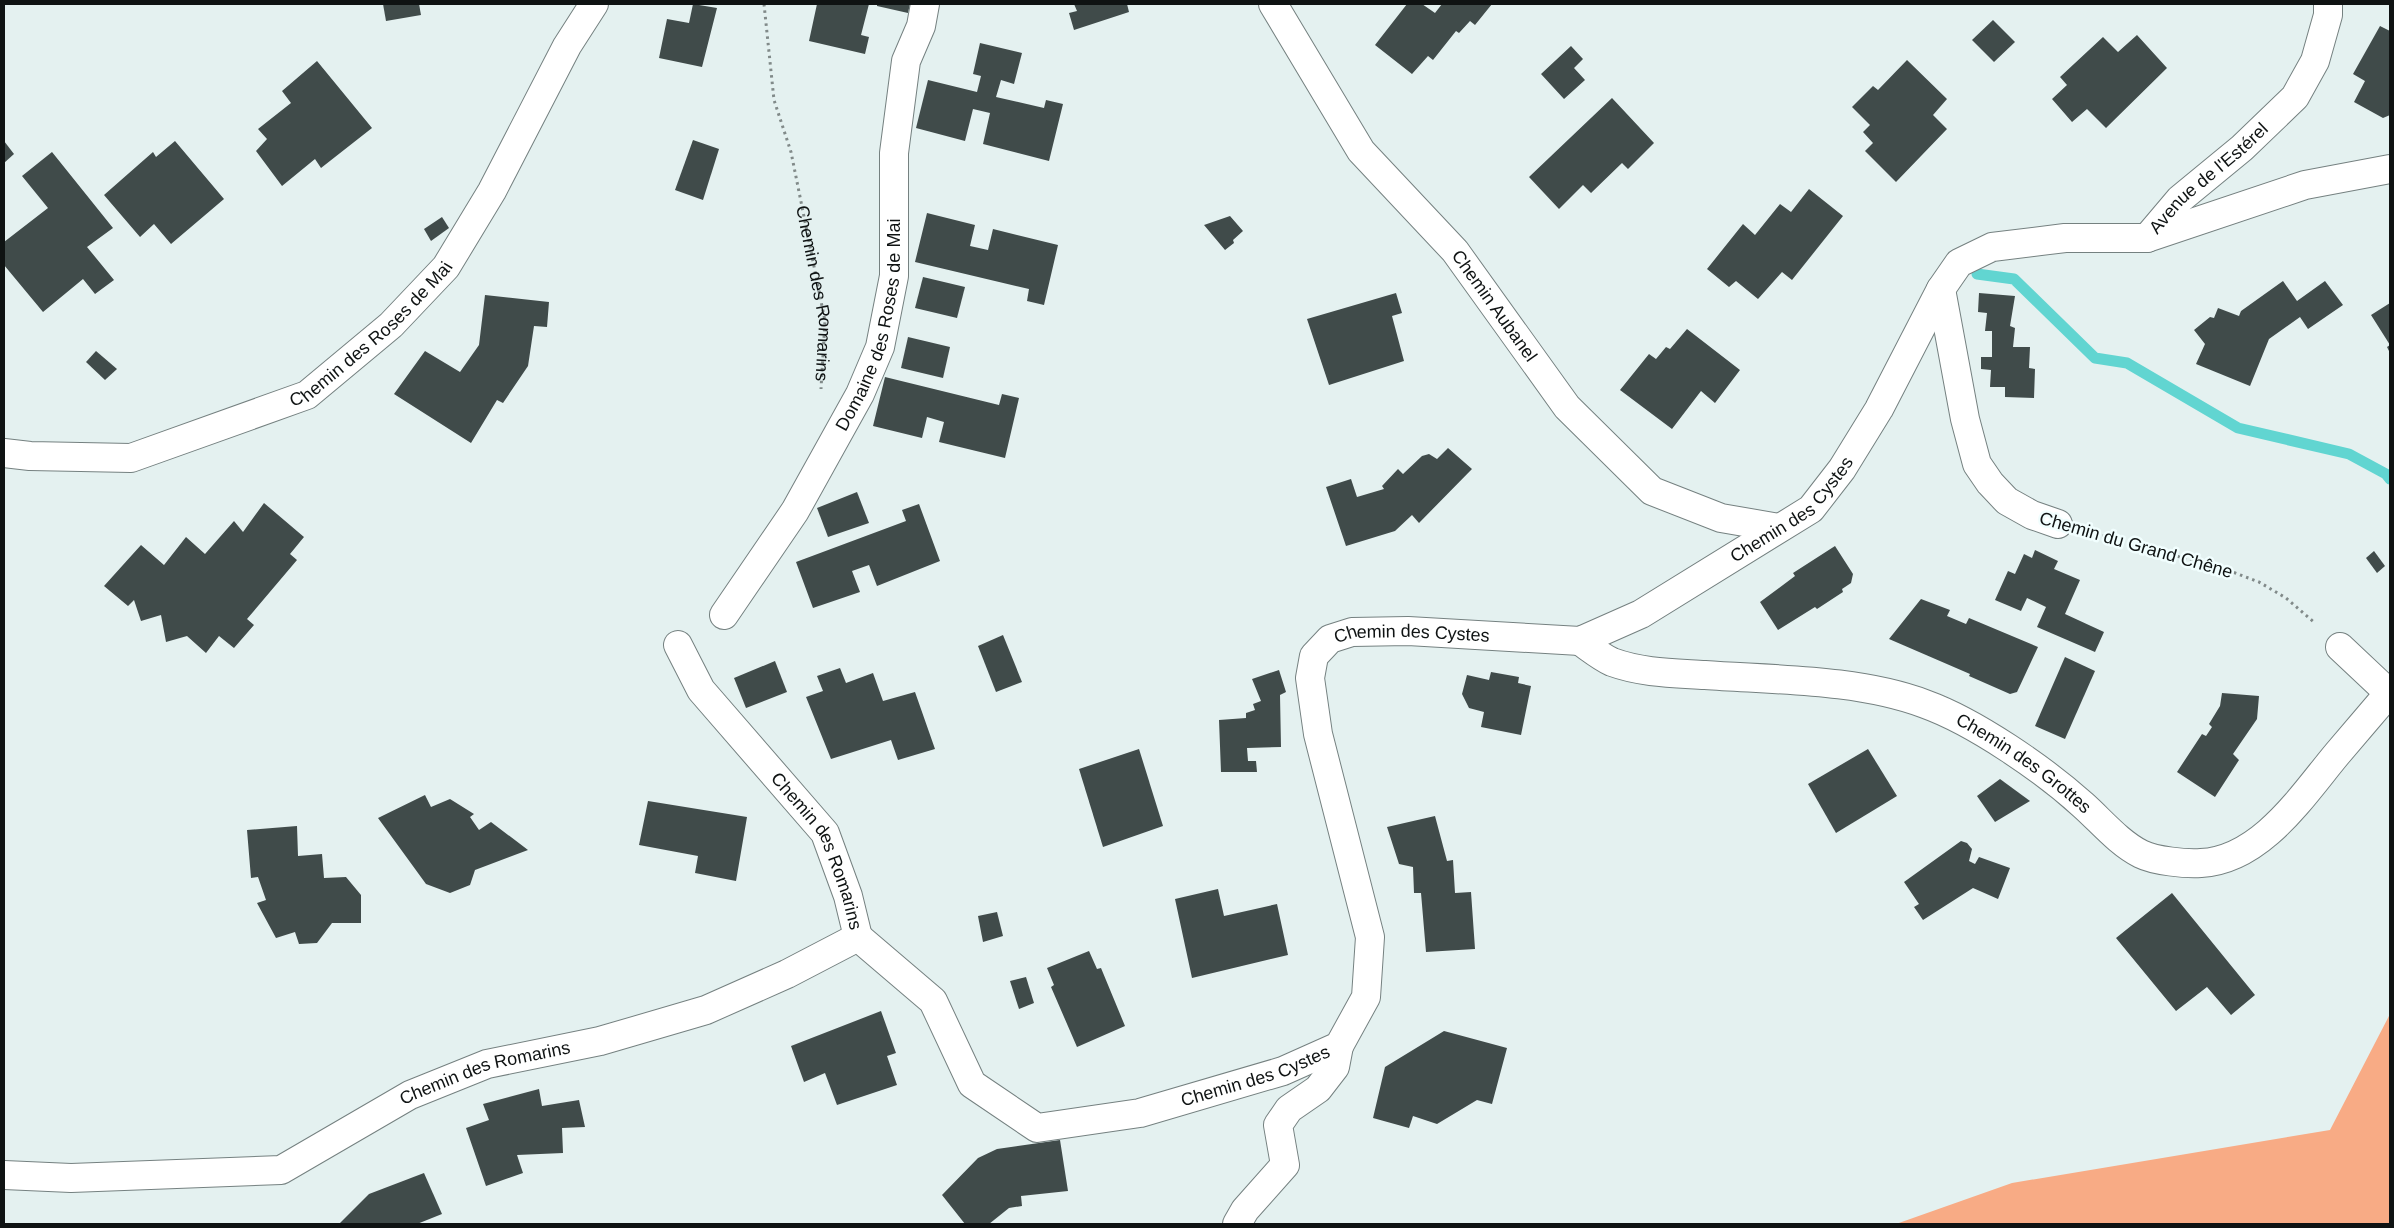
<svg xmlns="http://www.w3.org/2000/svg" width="2394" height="1228" viewBox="0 0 2394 1228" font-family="Arial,sans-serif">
<rect width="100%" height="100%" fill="#e4f1f0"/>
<path fill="#f8ab85" d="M2390 1014V1224H1896L2012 1183 2330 1130Z"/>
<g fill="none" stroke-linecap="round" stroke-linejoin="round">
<path stroke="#61d5d1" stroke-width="11" d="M1977 274 2014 279 2095 358 2127 363 2238 428 2349 454 2386 474 2390 479"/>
</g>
<g fill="#404b4a">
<path d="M383 4H419L421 15 386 21Z"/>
<path d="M693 4 717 8 702 67 659 58 667 19 689 23Z"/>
<path d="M817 4H869L861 35 869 37 865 54 809 41Z"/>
<path d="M877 4H910L908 13 877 6Z"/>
<path d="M1074 4H1127L1129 12 1074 30 1069 13 1077 11Z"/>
<path d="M1407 4H1422L1435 13 1442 4H1492L1475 25 1470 21 1459 33 1456 31 1433 60 1428 56 1412 74 1375 45Z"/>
<path d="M1993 20 2015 42 1994 62 1972 40Z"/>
<path d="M2380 26 2390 31V115L2383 118 2354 102 2365 81 2353 74Z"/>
<path d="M2137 35 2167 68 2106 128 2087 109 2072 122 2052 99 2067 85 2060 77 2103 37 2118 52Z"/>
<path d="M980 43 1022 53 1014 84 1001 80 996 97 1044 108 1046 100 1063 104 1049 161 983 144 990 113 973 109 965 141 916 128 928 80 977 92 981 76 973 74Z"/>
<path d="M1571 46 1583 59 1574 68 1585 80 1564 99 1541 74Z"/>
<path d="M1907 60 1947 99 1933 115 1947 129 1896 182 1865 151 1873 143 1863 132 1870 125 1852 107 1873 86 1878 90Z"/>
<path d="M317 61 372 128 321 168 315 159 282 186 256 151 267 139 258 129 291 103 282 91Z"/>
<path d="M1612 98 1654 143 1628 169 1622 163 1591 193 1583 185 1559 209 1529 177Z"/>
<path d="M693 140 719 149 703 200 675 190Z"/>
<path d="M4 141 14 154 4 163Z"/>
<path d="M175 141 224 199 171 244 154 224 140 237 104 195 153 152 156 157Z"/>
<path d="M52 152 113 228 87 247 114 280 95 294 83 279 43 312 4 265V242L48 208 22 176Z"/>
<path d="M1809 189 1843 216 1792 280 1782 272 1758 299 1736 281 1729 287 1707 269 1743 224 1755 235 1780 204 1791 212Z"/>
<path d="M927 213 975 225 970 246 988 250 993 229 1058 245 1044 305 1027 301 1029 289 915 262Z"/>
<path d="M1230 216 1243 231 1233 240 1234 243 1225 250 1204 225Z"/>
<path d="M442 217 449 228 431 241 424 229Z"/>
<path d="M923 277 965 287 957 318 915 308Z"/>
<path d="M2283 281 2297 301 2325 281 2343 305 2308 329 2300 317 2269 339 2250 386 2196 364 2205 344 2194 330 2210 317 2214 318 2218 308 2239 316 2241 311Z"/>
<path d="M1396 293 1402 313 1392 316 1404 361 1329 385 1307 319Z"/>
<path d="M1979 293 2015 296 2010 326 2015 328 2013 347H2030L2029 368 2035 369 2034 398 2005 397V387H1990L1991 370 1981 369V357H1992V331H1985L1987 313 1978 312Z"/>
<path d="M485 295 549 302 547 327 534 326 528 366 503 403 497 400 471 443 394 394 425 351 460 372 479 345Z"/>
<path d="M2390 303V353L2387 347 2390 345 2371 315Z"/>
<path d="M1687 329 1740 370 1715 403 1701 391 1672 429 1620 390 1649 354 1656 359 1666 347 1670 349Z"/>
<path d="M908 337 950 347 943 378 901 368Z"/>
<path d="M96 351 117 369 105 380 86 362Z"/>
<path d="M885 377 999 405 1002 394 1019 398 1005 458 939 442 944 422 927 417 922 438 873 426Z"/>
<path d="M1448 448 1472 469 1419 523 1412 515 1395 531 1346 546 1326 487 1351 479 1357 497 1384 489 1382 486 1398 469 1403 474 1422 456 1429 454 1437 459Z"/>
<path d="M857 492 869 523 828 537 817 508Z"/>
<path d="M264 503 304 537 290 554 297 560 247 619 254 625 234 648 219 636 206 653 187 636 166 642 161 615 141 621 134 600 128 606 104 586 141 545 164 565 186 537 205 554 234 521 243 532Z"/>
<path d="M919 504 940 561 877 586 869 565 852 571 860 592 813 608 796 562 906 521 902 510Z"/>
<path d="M1835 546 1853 574 1851 583 1842 589 1843 592 1817 609 1815 607 1778 630 1760 602 1795 576 1793 573Z"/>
<path d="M2035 550 2058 561 2054 569 2080 580 2065 614 2104 632 2095 652 2037 627 2046 607 2027 598 2021 611 1995 600 2008 571 2015 574 2024 554 2032 558Z"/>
<path d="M2374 551 2385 566 2377 573 2366 558Z"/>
<path d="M1921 599 1950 610 1947 616 1966 624 1969 618 2038 647 2017 692 2010 694 1969 676 1970 674 1889 639Z"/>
<path d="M1003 635 1022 682 996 692 978 646Z"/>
<path d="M2065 657 2095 671 2065 739 2035 726Z"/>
<path d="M775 661 787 692 746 708 734 678Z"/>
<path d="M840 668 846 683 873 673 883 701 915 692 935 749 898 760 891 740 831 759 806 697 823 691 817 676Z"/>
<path d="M1279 670 1286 692 1280 695 1281 747 1247 748 1248 761H1256L1257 772H1221L1219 720 1246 718V713L1255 710 1253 704 1261 701 1252 679Z"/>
<path d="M1491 672 1519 677 1518 683 1531 686 1521 735 1481 727 1484 712 1469 708 1462 694 1467 675 1489 680Z"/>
<path d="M2222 693 2259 696 2257 719 2233 754 2239 760 2215 797 2177 772 2202 734 2206 736 2212 727 2209 724 2220 706Z"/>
<path d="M1139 749 1163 826 1103 847 1079 769Z"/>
<path d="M1868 749 1897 796 1836 833 1808 784Z"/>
<path d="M2000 779 2030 801 1995 822 1977 796Z"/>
<path d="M425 795 431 807 450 799 474 814 470 817 479 830 491 822 528 850 475 870 470 885 450 893 426 884 378 818Z"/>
<path d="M648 801 747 817 736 881 695 873 698 856 639 845Z"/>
<path d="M1435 816 1447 861 1453 860 1455 893 1471 892 1475 949 1426 952 1421 893H1414L1413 867 1399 864 1387 827Z"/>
<path d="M297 826 298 856 322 854 324 878 346 877 361 895V923H332L317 943 299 944 295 932 276 938 257 903 266 900 258 877 251 878 247 830Z"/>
<path d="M1961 841 1967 843 1972 849 1969 861 1975 864 1979 857 2010 868 1998 899 1973 888 1923 920 1914 907 1919 904 1904 882Z"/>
<path d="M1218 889 1224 916 1277 904 1288 955 1192 978 1175 899Z"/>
<path d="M2172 893 2255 995 2231 1015 2207 987 2176 1011 2116 938Z"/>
<path d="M997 912 1003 936 983 942 978 916Z"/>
<path d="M1089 951 1097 969 1101 968 1125 1026 1077 1047 1051 987 1054 985 1047 968Z"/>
<path d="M1026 977 1034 1003 1019 1009 1010 981Z"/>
<path d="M881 1011 896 1053 887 1056 897 1085 837 1105 825 1073 804 1082 791 1046Z"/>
<path d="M1444 1031 1507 1048 1492 1104 1477 1100 1437 1124 1413 1116 1409 1128 1373 1118 1385 1067Z"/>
<path d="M539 1089 542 1106 579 1100 585 1127 562 1128 563 1153 517 1155 523 1173 486 1186 466 1128 489 1120 483 1104Z"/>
<path d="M1060 1140 1068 1191 1021 1196 1022 1206 1009 1208 989 1224H965L942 1195 978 1158 997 1149Z"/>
<path d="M424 1173 442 1214 417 1224H339L369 1194Z"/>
</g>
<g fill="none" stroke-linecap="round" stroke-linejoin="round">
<g stroke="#758180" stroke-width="30">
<g id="minor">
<path id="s2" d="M1273 4 1361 151 1455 251 1567 407 1652 491 1721 518 1779 528"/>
<path id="s3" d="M2147 238 2180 199 2242 148 2295 97 2315 61 2328 15V4"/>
<path d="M1941 289 1965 419 1977 464 1990 483 2007 501 2032 515 2058 524"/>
<path id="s4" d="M4 453 30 456 131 458 307 395 391 325 446 267 492 191 567 46 594 4"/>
<path id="s5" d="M724 615 795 511 860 394 880 347 894 276V153L906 61 921 26 925 4"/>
<path id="s6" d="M1580 641C1590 648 1601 657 1612 662 1642 673 1674 673 1705 675 1775 680 1859 679 1925 704 1975 722 2043 769 2083 805 2101 821 2119 843 2141 854 2155 861 2186 864 2201 863 2261 860 2302 796 2337 754 2354 734 2372 713 2389 693"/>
<path id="s7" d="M678 645 701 690 825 833 848 896 858 937"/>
<path d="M2340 647 2390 694"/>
<path id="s8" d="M858 937 933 1001 972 1084 1037 1128 1140 1113 1283 1071 1339 1046 1366 997 1370 937 1318 734 1310 678 1314 656 1330 639 1352 632 1408 631 1580 641 1641 614 1811 509 1842 469 1879 409 1941 289 1959 263 1992 247 2065 238H2147L2305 185 2390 169"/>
<path id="s9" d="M4 1175 71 1178 281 1170 410 1095 487 1064 600 1041 706 1010 787 974 858 937"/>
<path d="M1237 1224 1245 1210 1285 1165 1278 1125 1289 1109 1318 1089 1335 1067 1339 1046"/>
</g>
</g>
<g stroke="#818a89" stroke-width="3" stroke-dasharray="2.5 4" stroke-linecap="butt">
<path id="s1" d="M764 4 774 100 791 152 825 321 821 389"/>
<path d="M2090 532 2230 571 2259 582 2286 598 2315 623"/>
</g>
<use href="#minor" stroke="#fff" stroke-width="28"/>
</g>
<g text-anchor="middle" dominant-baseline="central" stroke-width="5" stroke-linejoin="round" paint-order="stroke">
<g font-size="18" fill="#0f1313" stroke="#f1fefe">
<text stroke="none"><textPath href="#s3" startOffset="86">Avenue de l'Estérel</textPath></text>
<text stroke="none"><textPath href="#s1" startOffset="295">Chemin des Romarins</textPath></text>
<text stroke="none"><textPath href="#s2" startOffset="376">Chemin Aubanel</textPath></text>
<text stroke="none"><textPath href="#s5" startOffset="330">Domaine des Roses de Mai</textPath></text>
<text stroke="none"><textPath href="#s4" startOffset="402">Chemin des Roses de Mai</textPath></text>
<text stroke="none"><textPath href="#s8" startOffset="1514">Chemin des Cystes</textPath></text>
<text transform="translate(2136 545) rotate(16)">Chemin du Grand Chêne</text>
<text stroke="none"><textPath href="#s8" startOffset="1094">Chemin des Cystes</textPath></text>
<text stroke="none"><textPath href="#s6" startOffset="471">Chemin des Grottes</textPath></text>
<text stroke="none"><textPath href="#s7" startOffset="252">Chemin des Romarins</textPath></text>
<text stroke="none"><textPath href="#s9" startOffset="505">Chemin des Romarins</textPath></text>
<text stroke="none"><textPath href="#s8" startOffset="494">Chemin des Cystes</textPath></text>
</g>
</g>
<rect width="2394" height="1228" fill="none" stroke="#0f1313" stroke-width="10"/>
</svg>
